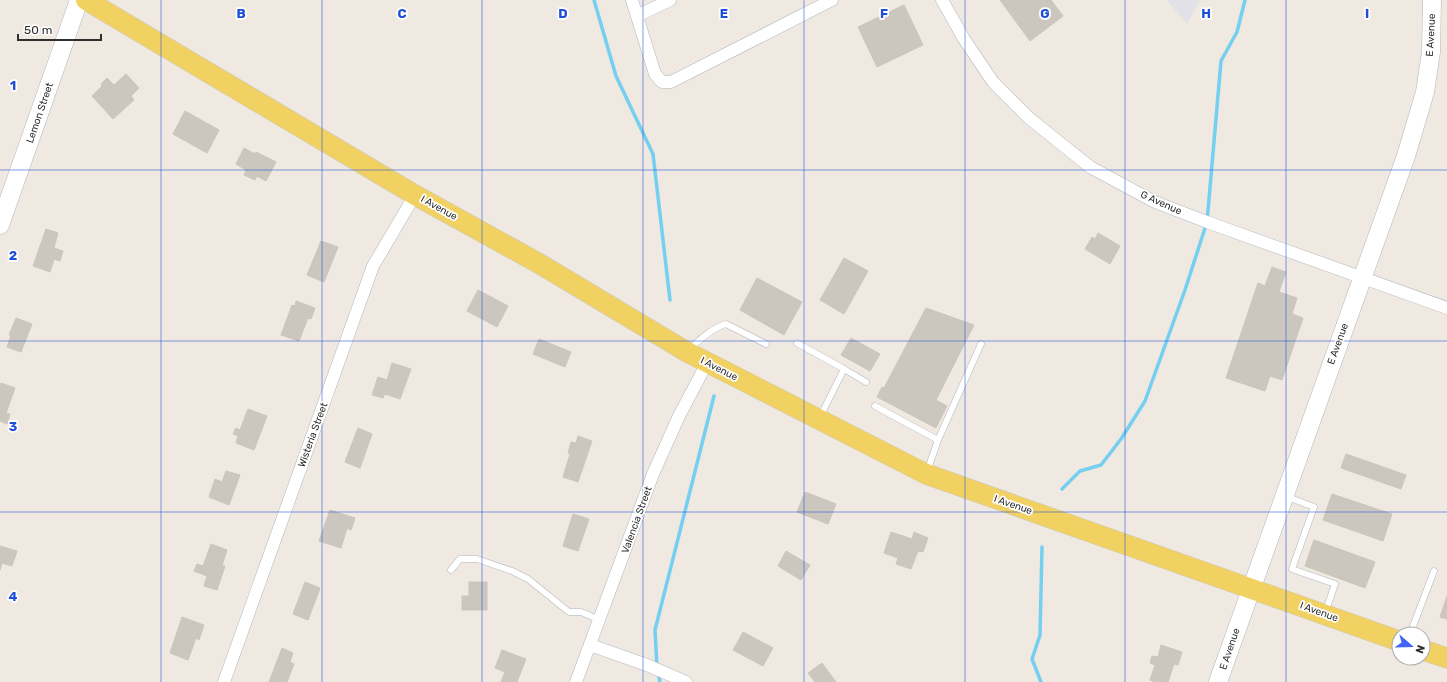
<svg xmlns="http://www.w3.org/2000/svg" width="1447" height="682" viewBox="0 0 1447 682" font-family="Rubik,sans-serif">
<rect width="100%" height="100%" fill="#efe9e1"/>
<path fill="#e3e1e8" d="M1167 0H1200L1187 24Z"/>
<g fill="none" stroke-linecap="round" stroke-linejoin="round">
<g stroke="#75cff0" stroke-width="3.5">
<path d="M594 0 616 76 653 154 670 300"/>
<path d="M1062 489 1080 471 1101 465 1121 439 1145 401 1185 290 1207 222 1221 61 1237 32 1245 0"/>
<path d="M657 667 655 630 714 396"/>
<path d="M658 673 660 682"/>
<path d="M1041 682 1032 659 1040 635 1042 547"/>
</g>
</g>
<g fill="#cbc7bf" stroke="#cbc5ba">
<path d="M1000 0H1051L1063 16 1030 41Z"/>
<path d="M904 5 923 45 877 67 858 27Z"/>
<path d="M126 74 139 88 131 96 134 100 113 119 92 96 102 86 101 84 107 78 114 85Z"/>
<path d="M185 111 219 130 207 153 173 134Z"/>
<path d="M244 148 255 154 256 152 276 162 266 181 257 176 255 180 244 175 246 170 236 164Z"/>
<path d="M46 229 58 233 54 248 63 251 60 261 54 259 50 272 33 266Z"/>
<path d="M1098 233 1120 246 1110 264 1085 249 1092 237 1095 239Z"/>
<path d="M321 241 338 247 324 282 307 275Z"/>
<path d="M844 258 868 271 844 314 820 300Z"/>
<path d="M1272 267 1286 272 1279 292 1297 298 1292 314 1303 318 1282 380 1270 376 1265 391 1226 378 1258 283 1265 286Z"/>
<path d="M757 278 802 302 784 335 740 310Z"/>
<path d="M478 290 508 306 497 327 467 311Z"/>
<path d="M296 301 315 308 311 319 308 318 299 341 281 335 292 305 295 306Z"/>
<path d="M926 308 974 325 936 400 947 406 936 428 877 397 882 387 884 388Z"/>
<path d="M16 318 32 324 21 352 7 347 11 335H9Z"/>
<path d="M851 338 880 354 870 371 841 355Z"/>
<path d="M539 339 571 352 565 367 533 354Z"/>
<path d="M392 363 411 369 400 399 385 394 383 398 372 395 378 377 387 380Z"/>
<path d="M1 383 15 388 6 413 10 414 7 424 0 421V387Z"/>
<path d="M248 409 267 416 254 450 236 443 238 436 233 434 236 428 240 430Z"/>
<path d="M358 428 372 434 360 468 345 462Z"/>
<path d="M578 436 592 441 578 482 563 477 570 454 568 453 571 442 576 443Z"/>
<path d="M1346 454 1406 475 1401 489 1341 468Z"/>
<path d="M226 471 240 475 229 505 209 497 215 479 222 482Z"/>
<path d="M805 492 836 504 828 524 797 512Z"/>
<path d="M1332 494 1392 514 1383 541 1323 520Z"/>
<path d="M330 510 355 518 351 530 347 528 341 548 319 541Z"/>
<path d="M573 514 589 519 578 551 563 546Z"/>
<path d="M891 532 912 539 914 532 928 538 923 552 918 551 911 569 896 564 898 558 884 553Z"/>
<path d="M1314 540 1375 562 1365 588 1305 566Z"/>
<path d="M211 544 227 550 222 565 225 566 217 590 204 586 207 576 194 571 197 564 203 566Z"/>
<path d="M0 546 17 551 12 566 2 563 0 570Z"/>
<path d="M786 551 810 565 801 580 778 566Z"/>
<path d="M305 582 320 588 308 620 293 614Z"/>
<path d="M469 582H487V610H462V596H469Z"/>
<path d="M1447 596V619L1440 617Z"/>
<path d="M182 617 204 625 199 640 196 638 188 660 170 653Z"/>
<path d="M743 632 773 648 763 666 733 650Z"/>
<path d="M1161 645 1182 652 1178 665 1174 664 1168 682H1155L1150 680 1155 665 1150 663 1152 656 1158 657Z"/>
<path d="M282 648 293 653 290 662 294 664 287 682H269Z"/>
<path d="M502 650 526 659 517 682H501L505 672 495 668Z"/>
<path d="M822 663 836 682H815L808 673Z"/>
</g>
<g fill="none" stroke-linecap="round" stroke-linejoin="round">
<g stroke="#b4b7c1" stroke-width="7">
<g id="lane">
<path d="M797 343 844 369 820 417"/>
<path d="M689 350C700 339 712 328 726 324L766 344"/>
<path d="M844 369 866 382"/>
<path d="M875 406 938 440 927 472"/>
<path d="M938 440 981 344"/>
<path d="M1285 496 1314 507 1292 569 1335 584 1325 613"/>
<path d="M451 570 460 559H477L512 571 528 579 569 612H581L600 620"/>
<path d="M1410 634 1434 571"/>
</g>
</g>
<g stroke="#b4b7c1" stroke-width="13">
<g id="street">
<path d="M632 0 655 74 662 82H671L832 0"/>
<path d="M942 0 964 39 993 82 1029 118 1090 167 1155 202 1207 222 1447 308"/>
<path d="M637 16 670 0"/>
<path d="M590 645 647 665 686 682"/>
<path d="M224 682 373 266 415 195"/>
<path d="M576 682 653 474 679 416 707 363"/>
</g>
</g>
<g stroke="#b4b7c1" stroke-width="19">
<g id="secondary">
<path d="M0 225 79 0"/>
<path d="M1218 682 1406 156 1425 92 1431 52 1432 0"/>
</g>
</g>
<g stroke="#c9c9c9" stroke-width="21">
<g id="primary">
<path d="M86 0 415 195 540 264 687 352 926 474 1399 641"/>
<path d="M1423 650 1447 658"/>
</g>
</g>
<use href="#lane" stroke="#fff" stroke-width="6"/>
<use href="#street" stroke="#fff" stroke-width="12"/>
<use href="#secondary" stroke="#fff" stroke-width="18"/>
<use href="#primary" stroke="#f2d163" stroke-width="20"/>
</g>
<path fill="none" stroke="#1d4ed8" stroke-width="1" stroke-opacity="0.55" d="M161 0V682M322 0V682M482 0V682M643 0V682M804 0V682M965 0V682M1125 0V682M1286 0V682M0 170H1447M0 341H1447M0 512H1447"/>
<g text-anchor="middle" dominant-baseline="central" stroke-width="3.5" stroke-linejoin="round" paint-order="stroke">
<g font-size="10" fill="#2e2e2e" stroke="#fff">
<text transform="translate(1431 35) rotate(-87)">E Avenue</text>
<text transform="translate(40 113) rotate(-71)">Lemon Street</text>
<text transform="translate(1161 203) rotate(24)">G Avenue</text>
<text transform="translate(439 208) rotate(29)">I Avenue</text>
<text transform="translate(1338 344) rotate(-70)">E Avenue</text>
<text transform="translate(719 369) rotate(27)">I Avenue</text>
<text transform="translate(313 435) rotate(-70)">Wisteria Street</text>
<text transform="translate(1013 505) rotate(19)">I Avenue</text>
<text transform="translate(637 520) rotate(-70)">Valencia Street</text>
<text transform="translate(1319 612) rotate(20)">I Avenue</text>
<text transform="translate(1230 649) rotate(-71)">E Avenue</text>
</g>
</g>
<g font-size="13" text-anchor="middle" font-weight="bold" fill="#1d4ed8" stroke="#fff" stroke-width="3.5" stroke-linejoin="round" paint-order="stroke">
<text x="241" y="18">B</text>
<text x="402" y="18">C</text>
<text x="563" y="18">D</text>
<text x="724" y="18">E</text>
<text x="884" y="18">F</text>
<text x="1045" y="18">G</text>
<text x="1206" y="18">H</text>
<text x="1367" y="18">I</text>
<text x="13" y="90">1</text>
<text x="13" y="260">2</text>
<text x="13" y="431">3</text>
<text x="13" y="601">4</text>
</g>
<g transform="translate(1411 646) rotate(110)"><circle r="19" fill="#ffffff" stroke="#ababab"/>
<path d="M0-3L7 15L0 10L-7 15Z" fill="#4264fb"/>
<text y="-6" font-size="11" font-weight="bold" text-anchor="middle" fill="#2e2e2e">N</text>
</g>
<path d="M18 34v6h83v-6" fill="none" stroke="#2e2e2e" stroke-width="2"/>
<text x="24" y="34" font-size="12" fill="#2e2e2e" stroke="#ffffff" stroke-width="3" paint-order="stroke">50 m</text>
</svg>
